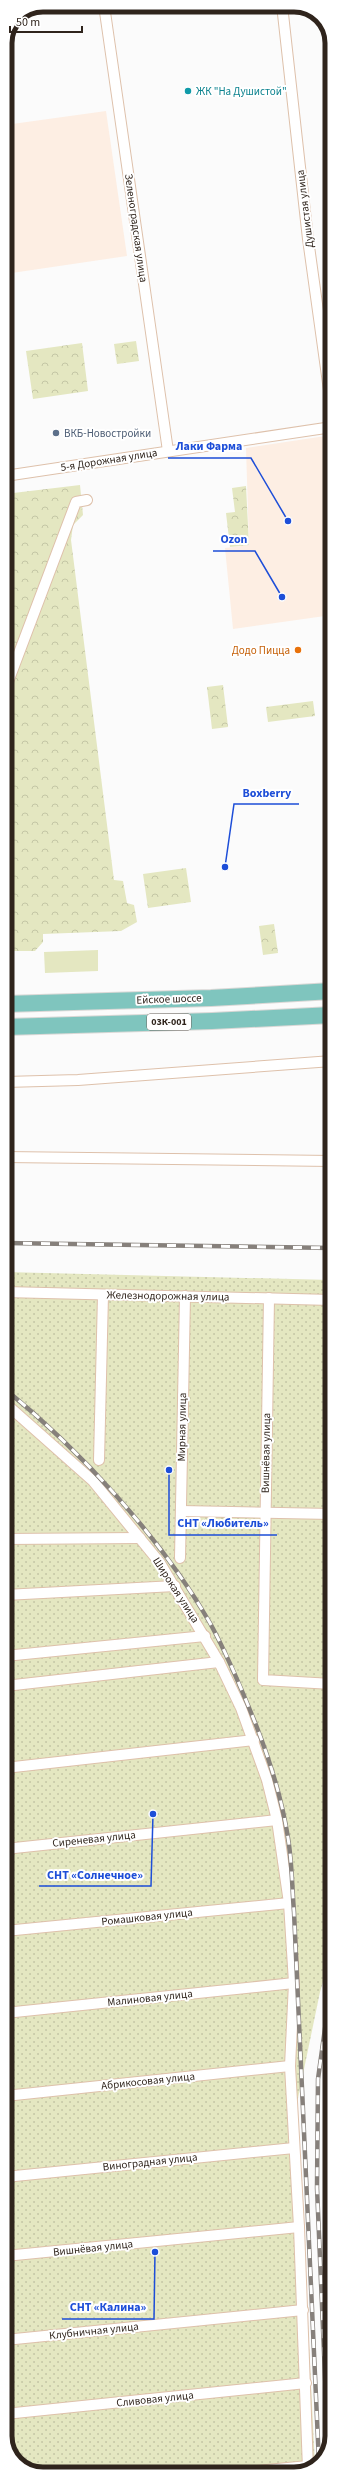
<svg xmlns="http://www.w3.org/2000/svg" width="337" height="2479" viewBox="0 0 337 2479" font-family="'Source Sans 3',sans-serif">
<defs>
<pattern id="park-crowns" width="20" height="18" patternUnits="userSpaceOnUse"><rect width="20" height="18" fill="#e4e7c1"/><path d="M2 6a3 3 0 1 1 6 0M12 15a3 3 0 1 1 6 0" fill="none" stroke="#c4c6a5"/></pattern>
<pattern id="garden-dots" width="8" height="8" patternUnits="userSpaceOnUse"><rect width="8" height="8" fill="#e4e7c1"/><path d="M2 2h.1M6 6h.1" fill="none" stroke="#c4c6a5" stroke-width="1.8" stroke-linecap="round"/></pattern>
</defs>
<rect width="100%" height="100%" fill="#fbfbfb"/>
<g fill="#fdeee3">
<path d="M106 111 127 256 5 274V125Z"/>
<path d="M332 435V615L233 629 225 548 249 545 246 448Z"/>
</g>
<g fill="url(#park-crowns)">
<path d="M136 341 139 361 117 364 114 344Z"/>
<path d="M82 343 88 391 33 399 26 351Z"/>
<path d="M80 485 83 515 73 525 71 540 114 880 123 881 127 903 134 905 137 922 121 931 43 934V942L35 951H5V494Z"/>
<path d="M246 486 249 545 230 547 226 513 235 512 232 488Z"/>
<path d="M223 685 228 727 212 729 207 687Z"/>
<path d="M313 701 315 716 268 722 266 707Z"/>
<path d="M186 868 191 902 148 908 143 874Z"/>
<path d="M274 924 278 953 263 955 259 926Z"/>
</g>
<path fill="url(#garden-dots)" d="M5 1272 332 1280V1952L320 1992 297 2103 315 2465 298 2474H39L16 2463 5 2440Z"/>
<path fill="#e4e7c1" d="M98 950V971L45 973 44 952Z"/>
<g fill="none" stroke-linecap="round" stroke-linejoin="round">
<g stroke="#dec1ab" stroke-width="12">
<g id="street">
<path d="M104 5 168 451"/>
<path d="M282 5 308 239 332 412"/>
<path d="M5 476 332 427"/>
<path d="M5 690 76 502 87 500"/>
<path d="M5 1082 78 1080 332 1061"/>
<path d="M5 1157 332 1161"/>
<path d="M5 1292 332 1300"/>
<path d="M269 1298 263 1680 332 1684"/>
<path d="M5 1403 93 1481 160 1563 219 1662 241 1708 267 1780 277 1820 289 1903 294 1983 290 2066 299 2227 308 2469"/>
<path d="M99 1460 103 1295"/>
<path d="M181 1511 332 1514"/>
<path d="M5 1539 140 1538"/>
<path d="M180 1558 185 1296"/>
<path d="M5 1595 175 1586"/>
<path d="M5 1656 205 1636"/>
<path d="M5 1686 219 1662"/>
<path d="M5 1768 254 1740"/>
<path d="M5 1849 277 1820"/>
<path d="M5 1931 289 1903"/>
<path d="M5 2013 294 1983"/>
<path d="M5 2096 290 2066"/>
<path d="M5 2177 294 2148"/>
<path d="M5 2256 299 2227"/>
<path d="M5 2340 303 2310"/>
<path d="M5 2414 306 2383"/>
<path d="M227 2474 308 2466"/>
</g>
</g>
<g stroke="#dad8d6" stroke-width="18">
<g id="primary">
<path d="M5 1004 211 998 332 991"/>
<path d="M5 1027 212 1021 332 1015"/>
</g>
</g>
<use href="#street" stroke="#fff" stroke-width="10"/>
<use href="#primary" stroke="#7fc5be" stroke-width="16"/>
<g stroke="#86807b" stroke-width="4.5">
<g id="rail">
<path d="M5 1243 332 1248"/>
<path d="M5 1389C80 1450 162 1539 210 1623 228 1656 242 1690 256 1725 270 1761 282 1799 288 1838 292 1862 292 1887 294 1912L319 2463"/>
<path d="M328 2446 317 2188 318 2079 332 1978"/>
</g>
</g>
<use href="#rail" stroke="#fff" stroke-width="3" stroke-dasharray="9" stroke-linecap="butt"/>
</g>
<circle fill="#0f9aa8" stroke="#fff" stroke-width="1.5" cx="188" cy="91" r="4"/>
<circle fill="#5c6f8a" stroke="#fff" stroke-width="1.5" cx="56" cy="433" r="4"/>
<circle fill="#e8710a" stroke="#fff" stroke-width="1.5" cx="298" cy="650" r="4"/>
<g text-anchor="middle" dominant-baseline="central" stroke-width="4" stroke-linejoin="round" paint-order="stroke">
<rect fill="#fff" stroke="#6d6660" stroke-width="1" x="147" y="1014" width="44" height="16" rx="3"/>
<g font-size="10" font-weight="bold" fill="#2f241c">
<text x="169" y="1022">03К-001</text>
</g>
<g font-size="11" fill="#0d838f" stroke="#fff" text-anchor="start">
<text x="196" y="91">ЖК "На Душистой"</text>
</g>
<g font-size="11" fill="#2f241c" stroke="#fff">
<text transform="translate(305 209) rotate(-97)">Душистая улица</text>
<text transform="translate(136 228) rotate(82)">Зеленоградская улица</text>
<text transform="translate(109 460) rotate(-9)">5-я Дорожная улица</text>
<text transform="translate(169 999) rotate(-2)">Ейское шоссе</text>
<text transform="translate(168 1296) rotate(1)">Железнодорожная улица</text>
<text transform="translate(182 1427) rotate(-89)">Мирная улица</text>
<text transform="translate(266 1453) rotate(-89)">Вишнёвая улица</text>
<text transform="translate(176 1590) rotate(57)">Широкая улица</text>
<text transform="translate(94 1839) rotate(-6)">Сиреневая улица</text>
<text transform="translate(147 1917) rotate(-6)">Ромашковая улица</text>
<text transform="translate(150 1998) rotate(-6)">Малиновая улица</text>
<text transform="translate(148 2081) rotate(-6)">Абрикосовая улица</text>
<text transform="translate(150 2162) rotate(-6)">Виноградная улица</text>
<text transform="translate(93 2248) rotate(-6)">Вишнёвая улица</text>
<text transform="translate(94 2331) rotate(-6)">Клубничная улица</text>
<text transform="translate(155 2399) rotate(-6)">Сливовая улица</text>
</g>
<g font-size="11" fill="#4e5e75" stroke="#fff" text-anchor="start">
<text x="64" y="433">ВКБ-Новостройки</text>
</g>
<g font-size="11" fill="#c56008" stroke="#fff" text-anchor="end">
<text x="290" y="650">Додо Пицца</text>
</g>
</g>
<path d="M0 0H337V2479H0ZM43 12H294A31 31 0 0 1 325 43V2436A31 31 0 0 1 294 2467H43A31 31 0 0 1 12 2436V43A31 31 0 0 1 43 12Z" fill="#fff" fill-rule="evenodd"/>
<path fill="none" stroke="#2f241c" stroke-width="5" d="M43 12H294A31 31 0 0 1 325 43V2436A31 31 0 0 1 294 2467H43A31 31 0 0 1 12 2436V43A31 31 0 0 1 43 12Z"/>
<path fill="none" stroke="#1d4ed8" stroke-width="1.5" d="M288 521L251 458H168M282 597L255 551H213M225 867L234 804H299M169 1470L169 1535H277M153 1814L151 1886H39M155 2252L154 2319H62"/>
<g fill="#1d4ed8" stroke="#fff" stroke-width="1.5">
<circle cx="288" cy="521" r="4"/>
<circle cx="282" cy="597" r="4"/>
<circle cx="225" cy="867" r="4"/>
<circle cx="169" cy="1470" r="4"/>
<circle cx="153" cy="1814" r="4"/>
<circle cx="155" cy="2252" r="4"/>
</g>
<g font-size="12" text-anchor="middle" font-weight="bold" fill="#1d4ed8" stroke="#fff" stroke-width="4" stroke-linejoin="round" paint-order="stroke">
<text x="209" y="450">Лаки Фарма</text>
<text x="234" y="543">Ozon</text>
<text x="267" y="797">Boxberry</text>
<text x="223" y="1527">СНТ «Любитель»</text>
<text x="95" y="1879">СНТ «Солнечное»</text>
<text x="108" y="2311">СНТ «Калина»</text>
</g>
<path d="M10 26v6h72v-6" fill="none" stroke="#2f241c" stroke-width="2"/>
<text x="16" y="26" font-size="12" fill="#2f241c" stroke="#ffffff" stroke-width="3" paint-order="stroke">50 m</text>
</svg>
